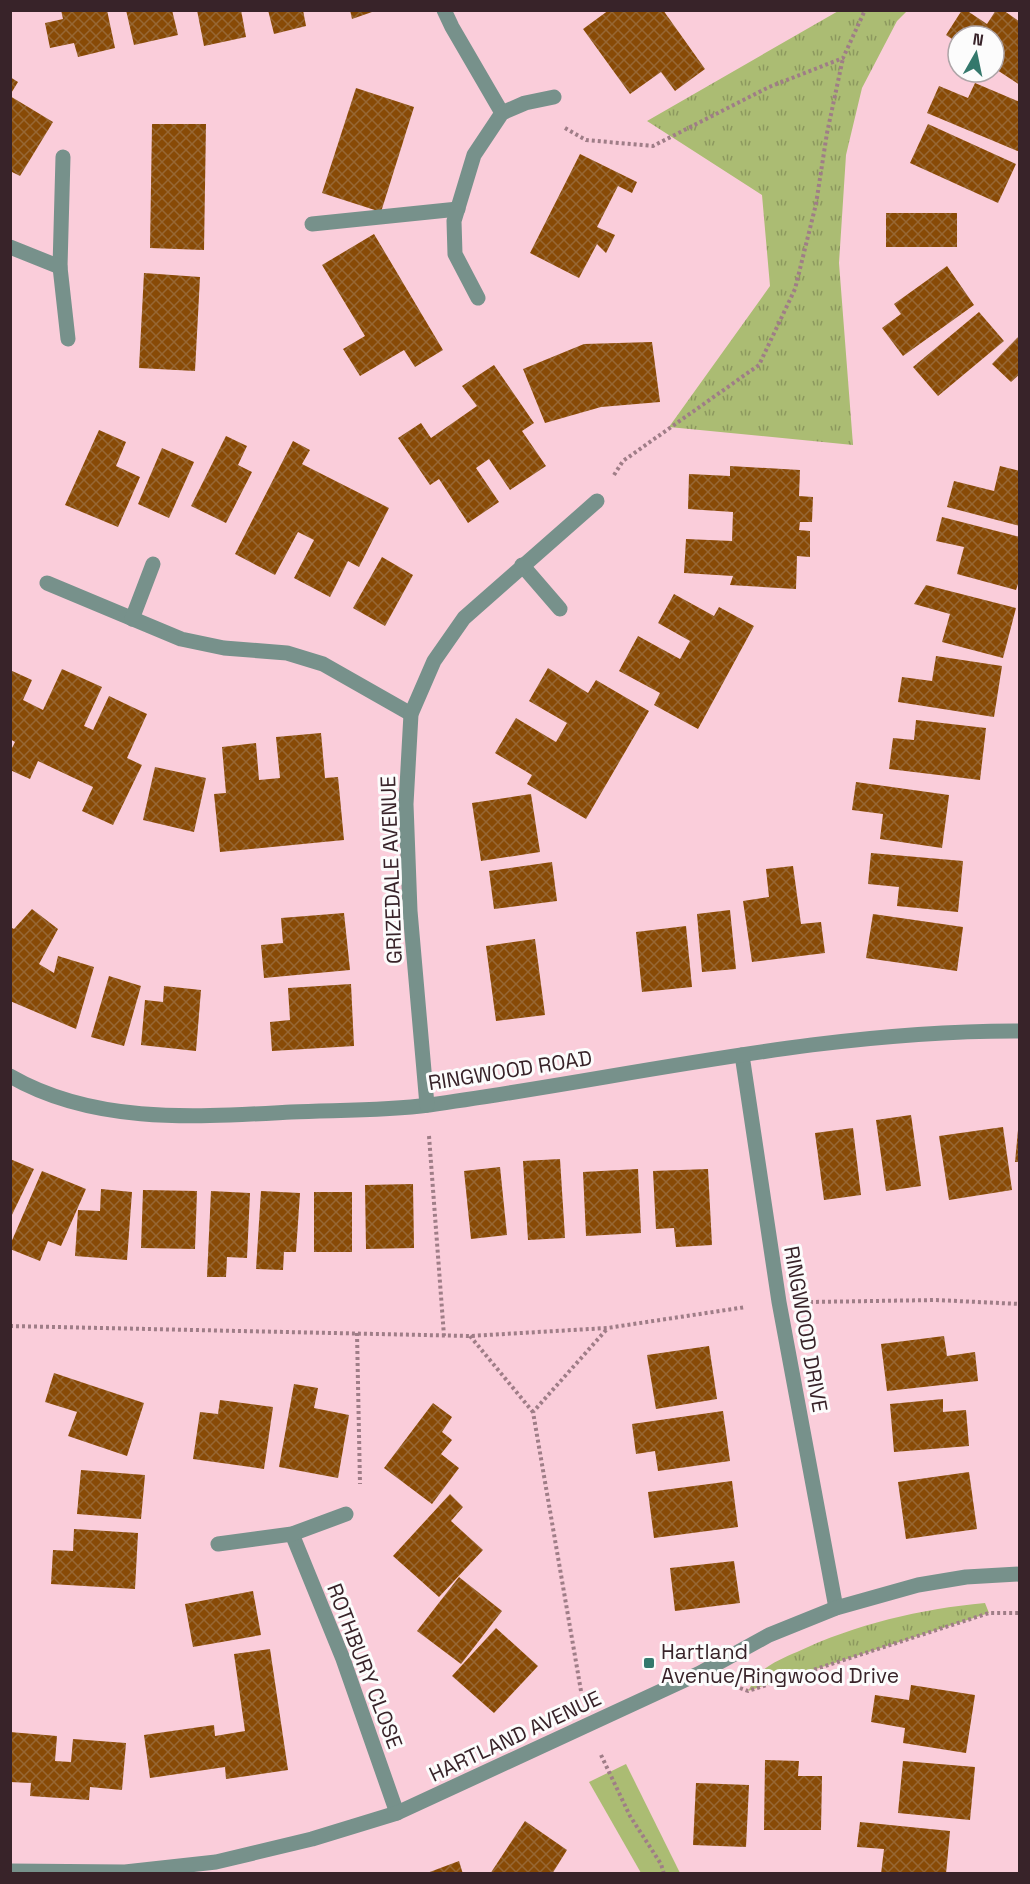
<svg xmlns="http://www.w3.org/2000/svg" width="1030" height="1884" viewBox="0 0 1030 1884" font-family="'Space Grotesk',sans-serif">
<defs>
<pattern id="grass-tufts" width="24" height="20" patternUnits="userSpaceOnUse" patternTransform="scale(1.5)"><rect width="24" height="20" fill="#abbc73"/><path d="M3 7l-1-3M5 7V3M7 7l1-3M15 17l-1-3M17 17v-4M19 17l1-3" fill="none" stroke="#8c985e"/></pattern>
<pattern id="building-cross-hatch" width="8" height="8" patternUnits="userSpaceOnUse" patternTransform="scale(1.5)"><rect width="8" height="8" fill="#884a06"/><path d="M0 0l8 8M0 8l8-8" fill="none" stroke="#976734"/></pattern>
</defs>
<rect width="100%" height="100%" fill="#facdda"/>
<g fill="url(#grass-tufts)">
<path d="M840 10 907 11 897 21 862 88 846 155 839 263 853 445 669 427 770 286 762 195 647 121Z"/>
<path d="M985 1603 989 1613 748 1691C752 1685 755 1677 761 1672 771 1663 785 1657 797 1652 856 1624 920 1609 985 1603Z"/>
</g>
<path fill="#abbc73" d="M626 1764 680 1873H641L589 1782Z"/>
<g fill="url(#building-cross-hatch)">
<path d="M61 10H107L115 48 78 57 74 43 50 48 45 23 63 19Z"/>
<path d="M126 10H172L178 35 134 45Z"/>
<path d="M197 10H241L246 37 204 46Z"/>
<path d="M268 10H303L306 26 274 34Z"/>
<path d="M350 10H371L372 12 352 19Z"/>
<path d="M609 10H663L705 69 675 91 661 72 630 94 583 29Z"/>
<path d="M962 10H966L987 24 996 10H1003L1020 22V85L994 68V36H958V43L946 35Z"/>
<path d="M10 77 18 82 10 95Z"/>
<path d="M975 83 1020 102V152L927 113 939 86 968 98Z"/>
<path d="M356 88 414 107 381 212 322 193Z"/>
<path d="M10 96 53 122 20 176 10 171Z"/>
<path d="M152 124H206L204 250 150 248Z"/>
<path d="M928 124 1016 164 998 203 910 163Z"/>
<path d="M580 154 637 182 632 193 618 186 597 227 615 235 606 253 597 244 579 278 530 253Z"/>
<rect x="886" y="213" width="71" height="34"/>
<path d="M374 234 443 350 415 367 404 350 360 376 343 349 365 336 322 265Z"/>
<path d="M947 266 974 305 903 356 882 328 901 314 894 304Z"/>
<path d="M144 273 200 277 195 371 139 368Z"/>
<path d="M979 312 1004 341 938 396 913 367Z"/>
<path d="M1020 335V374L1011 382 992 364Z"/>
<path d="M652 342 660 402 601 407 545 423 523 369 584 344Z"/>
<path d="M494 365 534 423 522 431 546 466 510 490 489 459 476 468 499 502 468 523 439 479 430 485 398 438 421 423 431 438 477 406 462 386Z"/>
<path d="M99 430 126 442 116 466 140 477 118 527 65 505Z"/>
<path d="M226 436 247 446 238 465 252 472 226 523 191 506Z"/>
<path d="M293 441 310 450 302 464 389 508 359 567 348 561 330 597 294 578 314 540 298 532 275 575 235 554Z"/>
<path d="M162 448 194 462 169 518 138 504Z"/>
<path d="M730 466 800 470 799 496 813 497 812 522H800L799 530 810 531V557L797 556 796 589 730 585 733 576 684 573 686 539 732 541 733 512 688 509 689 474 730 476Z"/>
<path d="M1000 466 1020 471V526L947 507 954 481 994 491Z"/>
<path d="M942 517 1020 537V578L1016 590 957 574 964 547 936 541Z"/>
<path d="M382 557 413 575 385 626 353 608Z"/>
<path d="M926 585 1016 608 1003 658 942 642 950 614 914 604Z"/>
<path d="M674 594 714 616 719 607 754 626 698 729 654 705 660 693 619 671 638 636 680 659 690 641 658 623Z"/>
<path d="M936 656 1002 666 994 717 898 702 902 677 932 681Z"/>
<path d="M548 668 588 693 596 680 649 711 586 819 527 784 532 775 495 753 516 718 556 742 567 723 529 701Z"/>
<path d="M62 669 102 687 84 726 93 730 109 696 147 714 127 758 142 765 113 825 82 811 93 787 38 761 30 779 10 770V752L15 742 10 739V670L32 680 23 700 43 710Z"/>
<path d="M916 720 986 728 980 780 889 769 893 738 914 740Z"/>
<path d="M321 733 325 778 338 777 344 840 220 852 214 794 226 793 222 747 256 743 259 780 280 778 276 737Z"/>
<path d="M155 767 206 778 194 832 143 820Z"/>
<path d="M856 782 949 795 942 848 880 839 883 814 852 810Z"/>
<path d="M531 794 540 852 481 861 472 803Z"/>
<path d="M871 853 963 861 958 912 897 906 899 887 868 884Z"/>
<path d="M552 862 557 901 494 909 489 871Z"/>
<path d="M793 866 801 924 821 922 825 953 752 962 743 901 769 897 766 869Z"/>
<path d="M32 909 58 929 39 964 54 973 58 956 94 967 76 1029 10 1001V927L14 929Z"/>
<path d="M730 910 736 969 702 972 697 914Z"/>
<path d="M344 913 350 970 264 978 261 945 283 943 281 918Z"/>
<path d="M873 914 963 927 957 971 866 958Z"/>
<path d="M686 926 692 987 642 992 636 932Z"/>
<path d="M535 939 545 1015 496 1021 486 946Z"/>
<path d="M109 976 141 986 124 1046 91 1037Z"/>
<path d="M351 984 354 1046 272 1051 270 1022 290 1020 288 988Z"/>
<path d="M164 986 201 990 196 1051 141 1045 145 1000 163 1002Z"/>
<path d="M911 1115 921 1186 886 1191 876 1120Z"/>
<path d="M1003 1127 1012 1190 949 1200 939 1136Z"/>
<path d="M853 1128 861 1195 824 1200 815 1133Z"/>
<path d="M1018 1130H1020V1162H1015Z"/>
<path d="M10 1159 34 1169 10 1219Z"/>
<path d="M560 1159 565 1238 528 1240 523 1161Z"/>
<path d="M500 1167 507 1235 471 1239 464 1171Z"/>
<path d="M638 1169 641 1233 586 1236 583 1172Z"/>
<path d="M708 1169 712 1245 676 1247 674 1228 656 1229 653 1171Z"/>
<path d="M42 1171 86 1189 61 1246 48 1241 40 1261 10 1249V1245Z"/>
<path d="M413 1184 414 1248 366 1249 365 1185Z"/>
<path d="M101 1189 132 1192 127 1260 75 1256 78 1210 100 1211Z"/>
<path d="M143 1190 197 1191 195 1249 141 1248Z"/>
<path d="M211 1191 250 1193 247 1258 227 1257 226 1277H207Z"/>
<path d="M261 1191 300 1193 296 1252H284L283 1270 256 1269Z"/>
<rect x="314" y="1192" width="38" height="60"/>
<path d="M944 1336 947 1356 975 1352 978 1381 887 1391 881 1344Z"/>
<path d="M709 1346 717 1399 656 1409 647 1355Z"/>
<path d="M54 1373 144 1403 127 1456 68 1436 77 1412 45 1402Z"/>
<path d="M294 1384 318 1388 314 1408 349 1415 338 1478 279 1467Z"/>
<path d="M943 1399V1412L966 1410 969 1446 894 1452 890 1404Z"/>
<path d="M220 1400 273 1407 264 1469 193 1459 200 1412 218 1414Z"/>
<path d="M433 1403 452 1417 442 1432 452 1440 441 1454 459 1468 432 1504 384 1468Z"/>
<path d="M723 1411 730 1461 658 1471 655 1451 636 1454 632 1424Z"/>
<path d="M81 1470 145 1475 141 1519 77 1514Z"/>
<path d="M969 1472 977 1529 906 1539 898 1482Z"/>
<path d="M732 1481 738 1527 654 1538 648 1492Z"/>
<path d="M450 1494 463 1507 451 1521 483 1550 439 1597 393 1556Z"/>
<path d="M74 1529 138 1533 135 1589 51 1584 53 1550 73 1551Z"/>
<path d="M734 1561 740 1603 675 1611 670 1568Z"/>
<path d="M459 1577 502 1611 461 1664 417 1631Z"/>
<path d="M253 1591 261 1635 193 1647 185 1604Z"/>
<path d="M496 1628 538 1666 494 1713 452 1676Z"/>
<path d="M270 1649 288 1770 226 1779 225 1767 150 1778 144 1735 214 1725 215 1736 245 1731 234 1654Z"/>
<path d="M911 1685 975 1695 966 1753 903 1743 905 1728 871 1722 875 1695 909 1700Z"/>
<path d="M10 1732 57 1736 55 1761 71 1762 73 1739 126 1743 122 1790 90 1787 89 1800 30 1796 31 1783 10 1782Z"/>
<path d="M765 1760 799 1761 798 1776H822L821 1830H764Z"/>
<path d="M903 1761 975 1767 970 1820 898 1813Z"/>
<path d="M696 1783 749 1785 746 1847 693 1845Z"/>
<path d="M525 1821 567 1850 552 1874H490Z"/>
<path d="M860 1822 950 1831 946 1874H881L884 1849 857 1847Z"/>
<path d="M459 1861 463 1874H427V1873Z"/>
</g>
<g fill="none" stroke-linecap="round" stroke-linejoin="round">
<g stroke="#9f7d87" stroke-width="4" stroke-dasharray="3 3" stroke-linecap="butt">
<path d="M565 128 586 140 653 146 769 87 843 58 865 10"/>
<path d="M614 475 623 461 759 365 795 289 816 204 827 133 843 58"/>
<path d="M429 1136 444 1336"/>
<path d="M810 1302 936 1300 1020 1304"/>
<path d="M10 1326 470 1336 607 1328 746 1307"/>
<path d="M357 1333 360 1484"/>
<path d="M470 1336 533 1412"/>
<path d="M740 1688 748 1691 989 1613H1020"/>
<path d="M581 1691 533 1412 607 1329"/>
<path d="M601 1755 630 1816 661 1864 664 1874"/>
</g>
<path stroke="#77918b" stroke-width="15" d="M312 224 458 209"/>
<g stroke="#77918b" stroke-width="15">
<path d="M444 10 452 27 502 113"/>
<path d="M63 157 60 267 68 339"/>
<path d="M10 247 60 267"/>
<path d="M478 298 455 254 454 221 474 155 502 113 525 103 554 97"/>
<path d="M522 565 560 609"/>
<path d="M47 583 181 639 224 648 287 653 323 664 411 714"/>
<path d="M132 619 153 564"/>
<path d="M742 1055 779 1302 836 1608"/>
<path d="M10 1076C95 1125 197 1117 291 1112 337 1110 384 1111 429 1105 626 1078 820 1030 1020 1031"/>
<path d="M427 1105 410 911 406 804 411 714 434 661 464 618 597 501"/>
<path d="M292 1534 343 1659 397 1813"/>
<path d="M218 1544 292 1534 346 1514"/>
<path d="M10 1871 125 1872 216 1862 312 1839 397 1813 700 1673 769 1635 836 1608 918 1585 966 1577 1020 1574"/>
</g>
</g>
<rect fill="#34786c" stroke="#fcfcfc" stroke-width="2" x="643" y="1657" width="12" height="12" rx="3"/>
<g text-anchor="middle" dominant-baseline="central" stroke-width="6" stroke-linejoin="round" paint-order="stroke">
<g font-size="21" fill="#382329" stroke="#fcfcfc">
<text transform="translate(391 870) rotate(-92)">GRIZEDALE AVENUE</text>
<text transform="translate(510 1070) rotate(-9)">RINGWOOD ROAD</text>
<text transform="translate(806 1329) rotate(80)">RINGWOOD DRIVE</text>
<text transform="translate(365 1666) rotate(69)">ROTHBURY CLOSE</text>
<text transform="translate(515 1736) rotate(-25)">HARTLAND AVENUE</text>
</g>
<g font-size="21" fill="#382329" stroke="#fcfcfc" text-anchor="start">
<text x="661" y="1651">Hartland<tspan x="661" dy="24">Avenue/Ringwood Drive</tspan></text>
</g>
</g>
<rect width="1030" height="1884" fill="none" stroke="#382329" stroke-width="24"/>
<g transform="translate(976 54) rotate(9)"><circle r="28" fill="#fcfcfc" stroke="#aea5a8" stroke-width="1.5"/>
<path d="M0-4.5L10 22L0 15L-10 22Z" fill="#34786c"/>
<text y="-9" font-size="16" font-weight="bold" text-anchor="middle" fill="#382329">N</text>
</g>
</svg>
